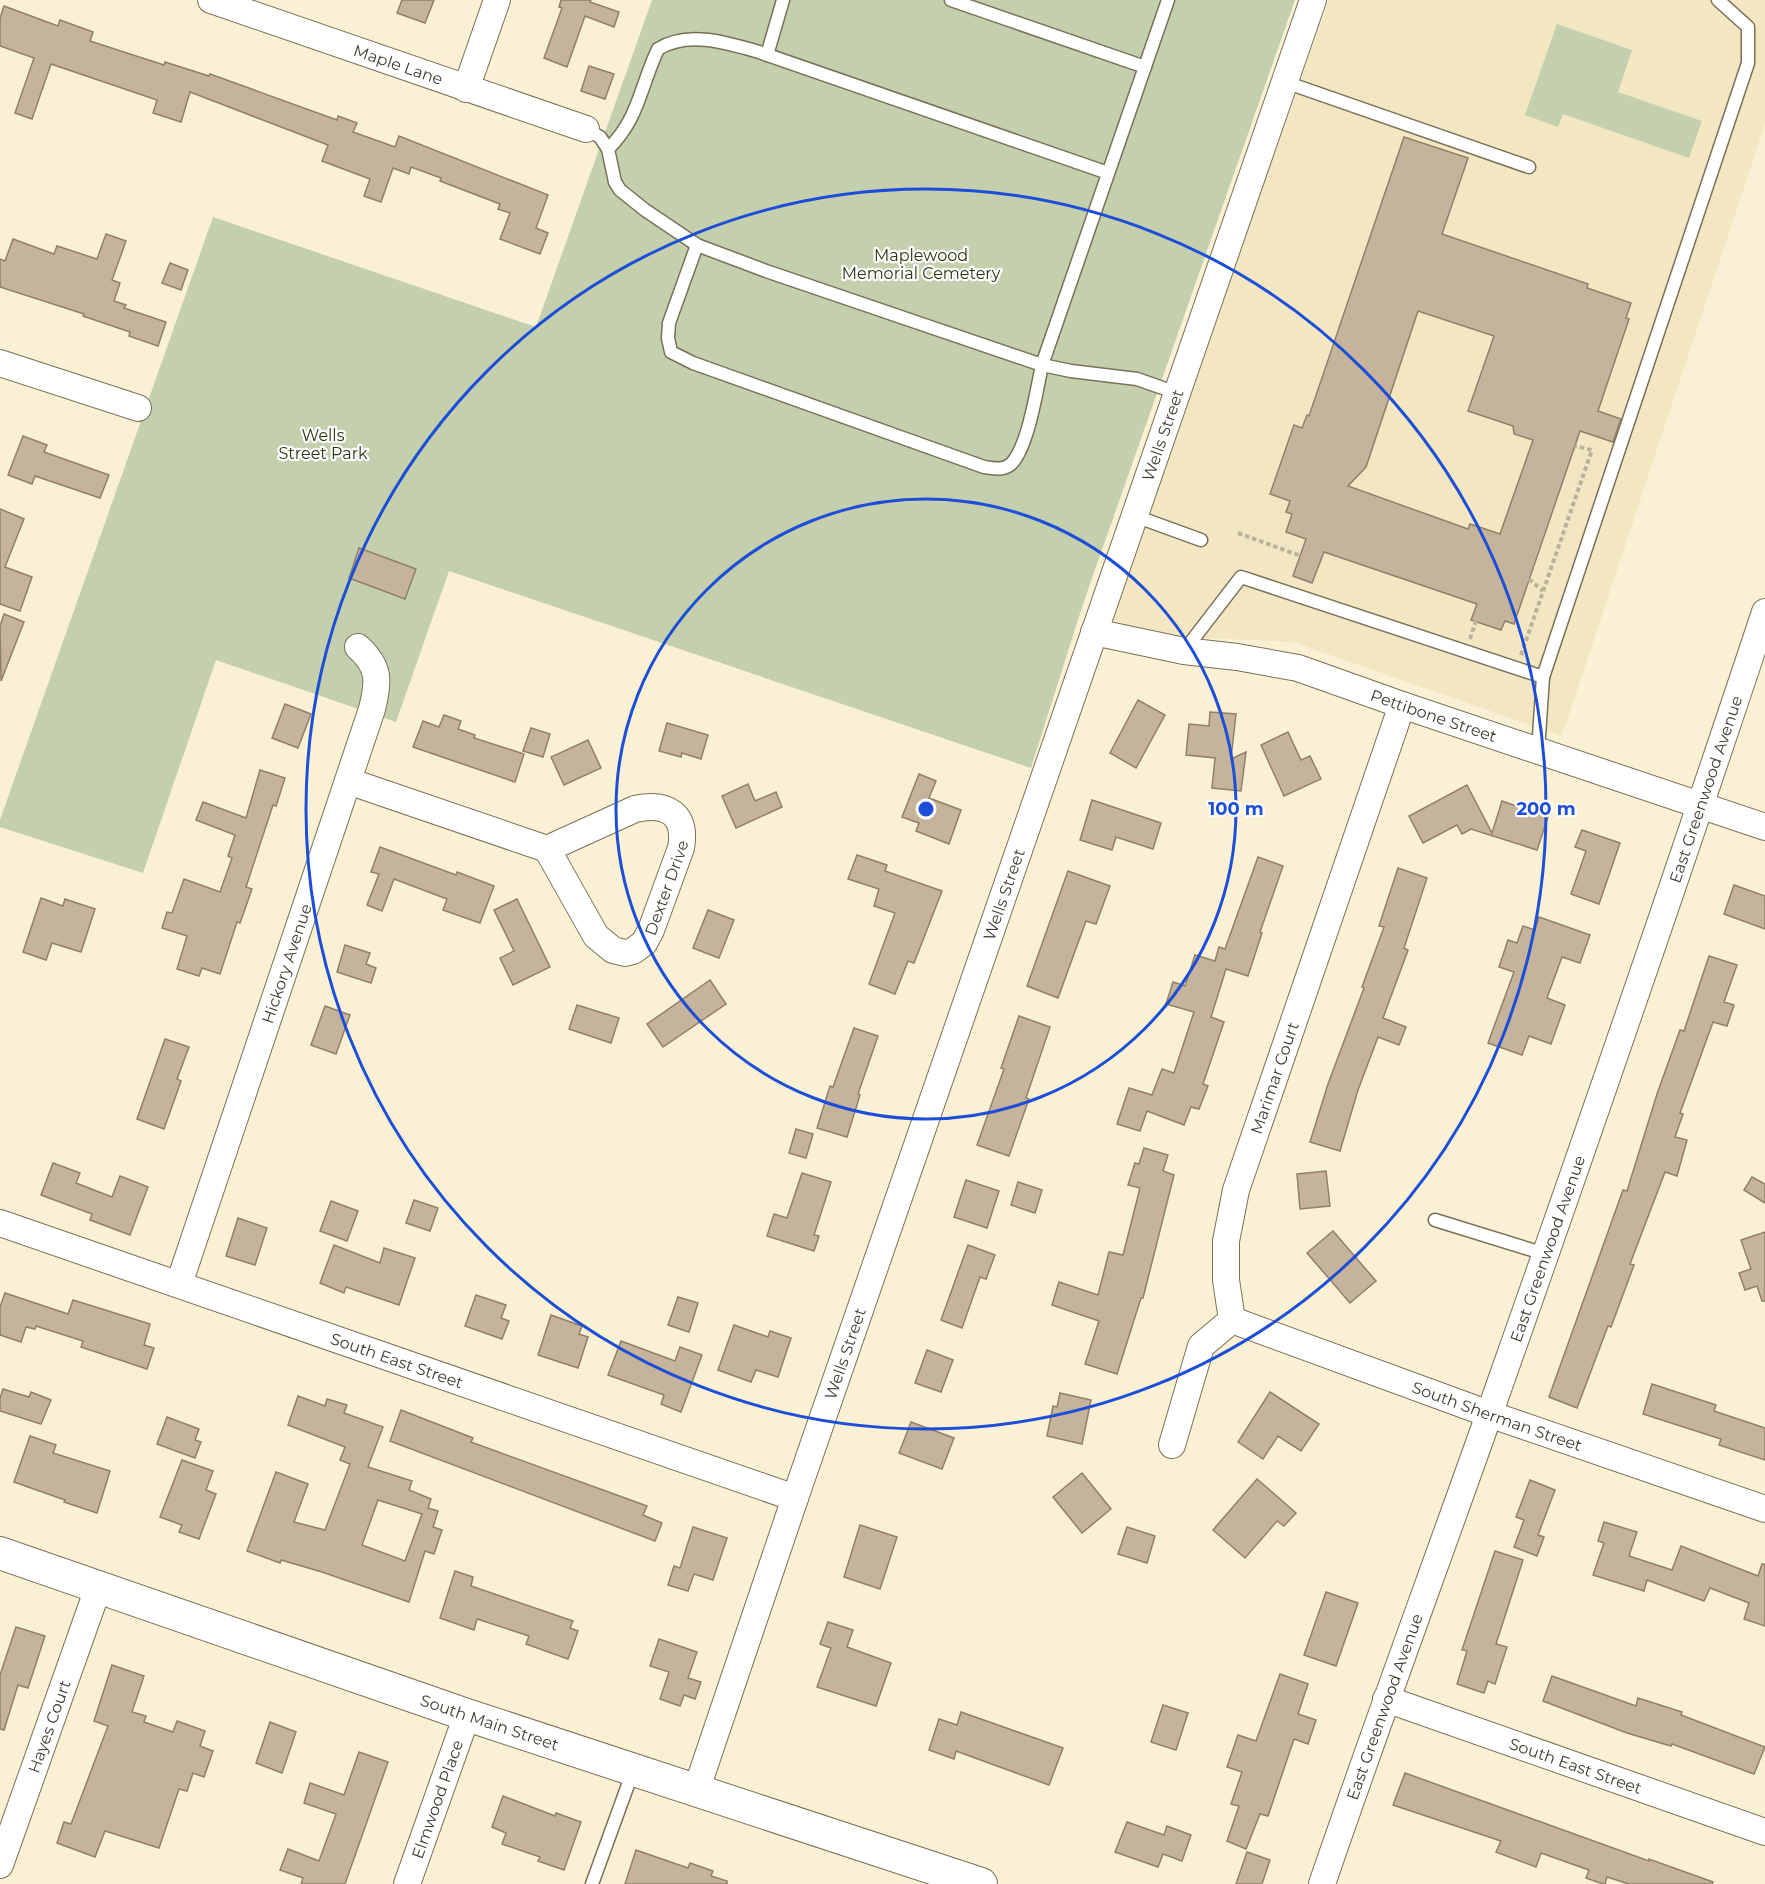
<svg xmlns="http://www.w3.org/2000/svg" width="1765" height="1884" viewBox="0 0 1765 1884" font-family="Montserrat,sans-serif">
<rect width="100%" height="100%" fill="#faf0d3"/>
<path fill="#f3e6c2" d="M1329 0H1765V124L1562 736 1293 642 1161 636 1111 619Z"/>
<g fill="#c4d0ad">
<path d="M652 0H1295L1083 604 1031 768 449 571 396 722 216 660 143 873 0 827V820L213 217 536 327Z"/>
<path d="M1557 24 1632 50 1618 92 1702 121 1689 158 1563 114 1558 127 1525 115Z"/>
</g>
<g fill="#c6b39b" stroke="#918069" stroke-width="1.5" fill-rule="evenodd">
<path d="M402 0H434L425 23 397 13Z"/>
<path d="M561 0H591L590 2 619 12 614 27 585 16 567 67 544 58 562 8 559 7Z"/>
<path d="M4 6 58 26 60 20 93 32 90 41 164 65 165 62 209 76 210 74 337 120 338 116 357 123 353 132 395 147 399 136 548 195 536 228 548 233 540 254 500 239 510 213 498 209 500 204 440 181 441 178 411 167 409 174 393 168 381 202 364 196 370 179 322 161 328 145 190 92 181 122 153 113 157 100 51 64 32 119 15 113 34 58 0 46V18Z"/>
<path d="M589 66 614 74 605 99 581 91Z"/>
<path d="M1404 137 1468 158 1442 234 1588 284 1587 288 1631 303 1626 318 1629 319 1598 411 1621 419 1613 442 1580 431 1514 624 1505 621 1501 630 1471 620 1477 604 1324 552 1312 583 1293 576 1306 539 1286 532 1292 514 1286 512 1290 501 1270 494 1294 425 1302 428 1307 415 1309 416ZM1418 311 1494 336 1468 411 1513 426 1514 434 1533 440 1500 534 1470 524 1468 529 1348 486 1366 467Z"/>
<path d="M106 234 126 241 112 280 120 283 114 301 126 305 124 308 166 322 158 346 129 336 130 332 83 316 84 314 0 287V259L5 261 13 239 54 254 57 246 97 259Z"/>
<path d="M170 263 188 270 181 290 162 283Z"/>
<path d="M23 436 47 445 44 452 109 475 100 498 35 476 32 484 8 475Z"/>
<path d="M0 509 24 519 5 567 32 577 20 611 0 604Z"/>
<path d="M359 548 416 569 405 599 349 578Z"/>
<path d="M4 614 24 622 1 681 0 626Z"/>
<path d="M1138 700 1165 715 1136 768 1110 753Z"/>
<path d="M285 704 311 714 298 748 272 738Z"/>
<path d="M1210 712 1236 714 1231 759 1246 752 1241 791 1212 788 1215 758 1186 755 1189 724 1209 726Z"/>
<path d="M444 715 461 721 458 729 475 735 474 738 524 754 515 782 413 747 423 721 439 727Z"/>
<path d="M667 723 708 735 701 759 682 753 681 757 659 751Z"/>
<path d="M531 728 550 734 543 757 523 751Z"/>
<path d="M1288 732 1301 760 1310 756 1321 779 1284 796 1261 745Z"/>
<path d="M588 740 601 768 564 785 551 757Z"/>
<path d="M260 770 285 778 276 806 273 805 246 887 252 889 240 923 237 922 220 974 202 968 199 976 177 969 187 936 162 928 167 912 172 913 184 879 220 892 232 858 228 856 235 835 196 820 203 802 246 818Z"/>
<path d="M919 774 936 781 929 798 961 810 949 844 916 831 919 823 902 817Z"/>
<path d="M748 784 755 801 776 792 782 807 736 828 722 796Z"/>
<path d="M1467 785 1492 833 1502 801 1548 817 1537 850 1471 829 1462 834 1457 825 1423 843 1409 816Z"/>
<path d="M1092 800 1161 823 1153 849 1116 837 1112 850 1080 840Z"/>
<path d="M1582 830 1620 843 1599 904 1571 894 1586 851 1575 847Z"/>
<path d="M380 847 456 875 457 872 494 886 480 923 443 910 447 899 394 879 382 911 367 905 379 874 371 872Z"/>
<path d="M857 855 887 865 885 871 942 891 914 963 908 961 895 994 869 984 895 913 874 906 879 889 848 879Z"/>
<path d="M1258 857 1283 866 1260 932 1262 933 1248 976 1226 969 1211 1017 1224 1022 1203 1084 1208 1086 1199 1109 1191 1107 1184 1125 1147 1111 1140 1131 1117 1124 1129 1088 1152 1095 1162 1069 1174 1073 1194 1012 1166 1004 1173 982 1185 986 1195 955 1215 961 1219 947 1225 949Z"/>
<path d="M1398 868 1427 878 1404 948 1408 950 1383 1018 1406 1027 1399 1045 1378 1037 1358 1090 1340 1151 1310 1142 1328 1084 1364 988 1362 987 1384 927 1379 926Z"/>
<path d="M1068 871 1110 886 1096 924 1086 921 1058 998 1027 986Z"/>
<path d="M1734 885 1765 896V929L1724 914Z"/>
<path d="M41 898 63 906 65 899 95 909 81 952 52 943 46 960 23 952Z"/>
<path d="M517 899 550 967 513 985 500 958 514 951 494 910Z"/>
<path d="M708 910 734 920 719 958 693 948Z"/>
<path d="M1539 917 1590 935 1580 963 1562 957 1547 998 1565 1005 1551 1044 1529 1036 1522 1055 1488 1043 1514 972 1499 967 1508 940 1517 943 1523 926 1535 930Z"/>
<path d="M345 945 370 953 366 964 376 968 371 983 337 972Z"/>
<path d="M1709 956 1737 965 1724 1002 1734 1005 1727 1026 1713 1022 1680 1113 1683 1114 1675 1137 1687 1140 1677 1176 1665 1172 1630 1264 1634 1265 1611 1327 1608 1326 1577 1408 1549 1397 1623 1190 1627 1191 1657 1094 1680 1030 1684 1031Z"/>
<path d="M710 980 726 1004 663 1047 647 1024Z"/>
<path d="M577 1005 619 1018 611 1043 569 1029Z"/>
<path d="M325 1006 350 1015 336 1054 311 1045Z"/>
<path d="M1019 1016 1050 1027 1026 1098 1029 1099 1009 1156 977 1145 1004 1069 1001 1068Z"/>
<path d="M854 1028 878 1036 858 1094 860 1095 847 1137 817 1128 830 1086 833 1087Z"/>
<path d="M165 1039 189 1047 177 1079 181 1081 164 1129 137 1119Z"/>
<path d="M796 1129 813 1134 806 1158 789 1153Z"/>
<path d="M1144 1148 1168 1155 1163 1171 1174 1175 1143 1298H1141L1117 1374 1085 1364 1099 1321 1052 1305 1059 1282 1098 1295 1109 1252 1123 1255 1140 1188 1128 1185 1135 1163 1139 1164Z"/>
<path d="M53 1163 80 1173 76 1183 112 1197 120 1176 148 1187 130 1235 90 1220 92 1214 41 1195Z"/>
<path d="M1326 1171 1330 1206 1300 1209 1297 1174Z"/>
<path d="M802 1173 831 1182 814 1235 819 1236 814 1251 767 1236 774 1214 787 1218Z"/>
<path d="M1752 1177 1765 1184V1203L1744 1190Z"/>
<path d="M966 1180 999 1191 987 1228 954 1217Z"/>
<path d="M1018 1182 1042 1190 1035 1213 1011 1205Z"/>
<path d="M414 1200 438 1208 430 1231 406 1223Z"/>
<path d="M331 1201 358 1211 347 1241 320 1231Z"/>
<path d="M238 1218 267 1228 255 1265 226 1256Z"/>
<path d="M1333 1231 1376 1281 1350 1303 1307 1253Z"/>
<path d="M1765 1232V1301H1762L1757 1286 1745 1290 1739 1273 1751 1269 1741 1240Z"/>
<path d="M334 1245 380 1263 384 1248 415 1258 399 1305 346 1287 344 1293 320 1283Z"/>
<path d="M968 1245 995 1255 986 1279 980 1277 962 1328 941 1320Z"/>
<path d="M5 1293 68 1314 73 1300 150 1324 144 1345 154 1348 147 1369 81 1347 83 1341 36 1326 35 1329 26 1327 21 1342 0 1335V1307Z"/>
<path d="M476 1295 506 1305 501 1318 509 1321 502 1339 465 1326Z"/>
<path d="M678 1297 698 1303 689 1332 668 1325Z"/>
<path d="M551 1315 582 1326 579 1334 588 1337 578 1368 538 1355Z"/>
<path d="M734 1325 768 1337 770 1331 791 1338 778 1377 756 1370 751 1382 718 1370Z"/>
<path d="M621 1341 675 1361 680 1347 702 1355 681 1412 661 1404 664 1395 608 1375Z"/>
<path d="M927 1350 953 1360 941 1392 915 1383Z"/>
<path d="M1652 1384 1716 1405 1714 1411 1765 1428V1460L1719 1445 1721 1439 1643 1414Z"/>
<path d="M3 1389 29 1397 31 1392 51 1400 41 1424 0 1411V1398Z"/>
<path d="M1270 1392 1319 1424 1301 1451 1278 1436 1263 1459 1238 1442Z"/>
<path d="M1060 1393 1091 1400 1082 1444 1047 1436 1053 1406 1057 1407Z"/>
<path d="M298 1396 325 1406 327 1399 347 1405 344 1413 383 1427 368 1467 412 1481 409 1490 431 1499 428 1508 438 1511 433 1527 442 1530 434 1554 425 1551 409 1602 322 1572 281 1560 280 1563 247 1551 276 1472 308 1484 294 1522 325 1530 350 1464 340 1460 345 1447 288 1425ZM378 1500 422 1514 405 1561 362 1545Z"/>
<path d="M401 1410 473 1438 471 1442 647 1506 643 1515 662 1523 655 1541 390 1441Z"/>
<path d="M167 1417 199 1429 195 1440 201 1442 195 1458 157 1444Z"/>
<path d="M911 1422 954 1438 942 1469 899 1453Z"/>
<path d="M30 1436 56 1445 53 1453 110 1471 97 1513 64 1502 65 1500 14 1482Z"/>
<path d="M182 1460 213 1471 206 1490 216 1494 199 1539 179 1532 182 1525 160 1517Z"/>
<path d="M1082 1473 1111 1509 1082 1533 1053 1497Z"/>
<path d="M1257 1479 1296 1513 1284 1526 1277 1521 1245 1558 1213 1530Z"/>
<path d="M1530 1480 1555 1490 1538 1535 1544 1537 1537 1556 1514 1547 1524 1520 1516 1517Z"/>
<path d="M1604 1522 1637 1532 1629 1556 1672 1570 1681 1546 1758 1576 1762 1564H1765V1626L1744 1619 1749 1603 1710 1588 1704 1601 1647 1580 1644 1591 1593 1575 1604 1543 1598 1541Z"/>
<path d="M860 1525 897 1537 880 1589 844 1577Z"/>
<path d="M693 1527 727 1538 713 1580 694 1574 688 1591 668 1585 674 1566 680 1568Z"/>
<path d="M1127 1527 1155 1536 1147 1563 1118 1554Z"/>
<path d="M1495 1551 1523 1560 1496 1644 1507 1647 1495 1684 1488 1681 1484 1693 1457 1684 1467 1651 1462 1650Z"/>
<path d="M455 1571 473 1577 471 1586 573 1621 570 1628 578 1631 568 1659 526 1644 529 1636 477 1619 474 1630 440 1618Z"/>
<path d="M1326 1592 1358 1603 1336 1666 1304 1655Z"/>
<path d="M828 1622 853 1630 847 1647 891 1663 876 1706 817 1687 831 1648 820 1644Z"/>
<path d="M16 1627 45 1636 28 1688 18 1685 4 1730 0 1729V1675Z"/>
<path d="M659 1639 697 1652 688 1678 701 1682 695 1699 684 1695 680 1706 660 1699 669 1672 650 1666Z"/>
<path d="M112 1665 144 1676 132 1712 146 1716 144 1722 173 1732 177 1721 205 1731 200 1746 213 1751 204 1777 193 1773 187 1791 179 1789 159 1848 105 1831 95 1857 57 1843 64 1822 71 1824 108 1726 94 1721Z"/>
<path d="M1280 1674 1308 1684 1298 1714 1316 1720 1308 1744 1294 1739 1268 1816 1260 1814 1246 1849 1227 1841 1239 1806 1231 1804 1242 1772 1227 1767 1238 1735 1256 1741Z"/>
<path d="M1552 1676 1636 1706 1638 1698 1682 1712 1681 1715 1765 1747 1754 1774 1672 1744 1671 1746 1627 1733 1543 1701Z"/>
<path d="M1163 1705 1188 1713 1176 1750 1151 1742Z"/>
<path d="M961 1712 1063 1748 1049 1785 956 1751 954 1759 929 1750 939 1719 957 1725Z"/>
<path d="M270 1722 296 1732 282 1773 256 1763Z"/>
<path d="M359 1752 388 1762 345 1884H301L303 1878 280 1870 288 1849 319 1861 336 1814 304 1803 310 1783 344 1795Z"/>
<path d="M1405 1773 1649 1861V1859L1713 1882 1712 1884H1629L1607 1877 1605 1884H1603L1586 1878 1589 1870 1541 1853 1536 1867 1496 1852 1501 1841 1393 1805Z"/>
<path d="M503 1796 555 1816 556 1813 581 1822 564 1870 538 1861 540 1857 502 1844 506 1833 492 1827Z"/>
<path d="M1127 1822 1164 1835 1167 1826 1191 1835 1182 1861 1163 1854 1158 1867 1115 1852Z"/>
<path d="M636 1850 688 1868 690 1863 713 1871 711 1876 727 1881V1884H625Z"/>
<path d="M1247 1852 1270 1860 1262 1884H1236Z"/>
</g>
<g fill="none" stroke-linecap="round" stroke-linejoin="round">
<g stroke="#797057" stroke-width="15">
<g id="service">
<path d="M951 0 1145 67"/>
<path d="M767 55 783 0"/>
<path d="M1285 82 1529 167"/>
<path d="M586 129 600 137 608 149 615 182 620 190 645 210 697 245 766 271 1042 365 1071 371 1137 379 1177 393"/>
<path d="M608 149C639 119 640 87 658 49 688 30 728 43 759 52L1108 173"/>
<path d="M697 245 669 323 668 338 671 352 693 363 984 467C993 468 1003 471 1011 464 1028 448 1037 388 1042 365L1168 0"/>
<path d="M1135 516 1201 540"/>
<path d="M1184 651 1241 577 1543 677 1538 751"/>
<path d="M1543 677 1748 63V27L1718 0"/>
<path d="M1435 1220 1545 1254"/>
<path d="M592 1884 633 1771"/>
</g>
</g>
<g stroke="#797057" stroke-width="28">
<g id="minor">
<path id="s1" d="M211 0 586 129"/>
<path d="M466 89 497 0"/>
<path d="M0 363 138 408"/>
<path id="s2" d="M1094 632 1184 651 1237 657 1298 668 1402 705 1765 827"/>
<path id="s3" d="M348 781 547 849 596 936 613 950 625 953 633 951 644 943 651 930 681 848C687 814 667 802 635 809L547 849"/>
<path id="s4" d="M0 1223 795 1498"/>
<path id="s5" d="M179 1284 372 709C379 681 380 667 358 647"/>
<path id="s6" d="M1232 1320 1226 1280V1241L1236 1190 1402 705"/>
<path id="s7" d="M1232 1320 1489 1414 1765 1509"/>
<path d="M1172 1445 1201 1346 1232 1320"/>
<path id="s8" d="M1386 1699 1765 1832"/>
<path id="s9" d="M696 1791 795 1498 1313 0"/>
<path id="s10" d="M0 1865 98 1588"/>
<path id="s11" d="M407 1884 467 1715"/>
<path id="s12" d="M1322 1884C1376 1726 1434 1570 1490 1412 1584 1146 1676 880 1765 612"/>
</g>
</g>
<g stroke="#797057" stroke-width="34">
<g id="tertiary">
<path id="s13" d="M0 1553 467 1715 981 1884"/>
</g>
</g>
<g stroke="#bab29b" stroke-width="4" stroke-dasharray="4.5 3" stroke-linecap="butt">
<path d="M1238 533 1301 556"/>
<path d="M1529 579 1543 591"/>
<path d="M1470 639 1476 621"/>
<path d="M1521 655 1592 450 1575 446"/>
</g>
<use href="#service" stroke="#fff" stroke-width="12"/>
<use href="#minor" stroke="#fff" stroke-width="26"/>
<use href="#tertiary" stroke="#fff" stroke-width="32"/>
</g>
<g fill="none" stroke="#1d4ed8" stroke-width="3">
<circle cx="926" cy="809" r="310"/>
<circle cx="926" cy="809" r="620"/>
</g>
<g text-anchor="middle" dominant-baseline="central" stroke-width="4.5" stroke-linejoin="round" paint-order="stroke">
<g font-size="16" fill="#403c30" stroke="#fdfdfd">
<text stroke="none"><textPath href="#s1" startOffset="198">Maple Lane</textPath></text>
<text stroke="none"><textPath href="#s9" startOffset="1434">Wells Street</textPath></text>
<text stroke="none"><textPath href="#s2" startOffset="351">Pettibone Street</textPath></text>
<text stroke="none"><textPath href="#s12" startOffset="1160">East Greenwood Avenue</textPath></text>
<text stroke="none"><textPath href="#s3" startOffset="426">Dexter Drive</textPath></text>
<text stroke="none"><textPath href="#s9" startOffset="948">Wells Street</textPath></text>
<text stroke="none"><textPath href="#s5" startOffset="338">Hickory Avenue</textPath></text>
<text stroke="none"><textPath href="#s6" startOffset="250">Marimar Court</textPath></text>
<text stroke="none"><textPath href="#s12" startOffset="674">East Greenwood Avenue</textPath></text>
<text stroke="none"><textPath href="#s9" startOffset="462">Wells Street</textPath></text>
<text stroke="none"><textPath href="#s4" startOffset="420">South East Street</textPath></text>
<text stroke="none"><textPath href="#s7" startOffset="282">South Sherman Street</textPath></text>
<text stroke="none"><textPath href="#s12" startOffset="188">East Greenwood Avenue</textPath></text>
<text stroke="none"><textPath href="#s13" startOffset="518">South Main Street</textPath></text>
<text stroke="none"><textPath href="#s10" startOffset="147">Hayes Court</textPath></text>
<text stroke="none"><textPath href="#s8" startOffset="201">South East Street</textPath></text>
<text stroke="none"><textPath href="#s11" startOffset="90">Elmwood Place</textPath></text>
</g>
<g font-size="16" fill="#2b360e" stroke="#fdfdfd">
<text x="921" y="255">Maplewood<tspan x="921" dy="18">Memorial Cemetery</tspan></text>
<text x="323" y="435">Wells<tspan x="323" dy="18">Street Park</tspan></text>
</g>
</g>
<circle cx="926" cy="809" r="9" fill="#1d4ed8" stroke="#fdfdfd" stroke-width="3"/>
<g font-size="18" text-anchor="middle" font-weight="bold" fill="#1d4ed8" stroke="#fdfdfd" stroke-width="4.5" stroke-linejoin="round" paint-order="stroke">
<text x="1236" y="815">100 m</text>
<text x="1546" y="815">200 m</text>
</g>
</svg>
